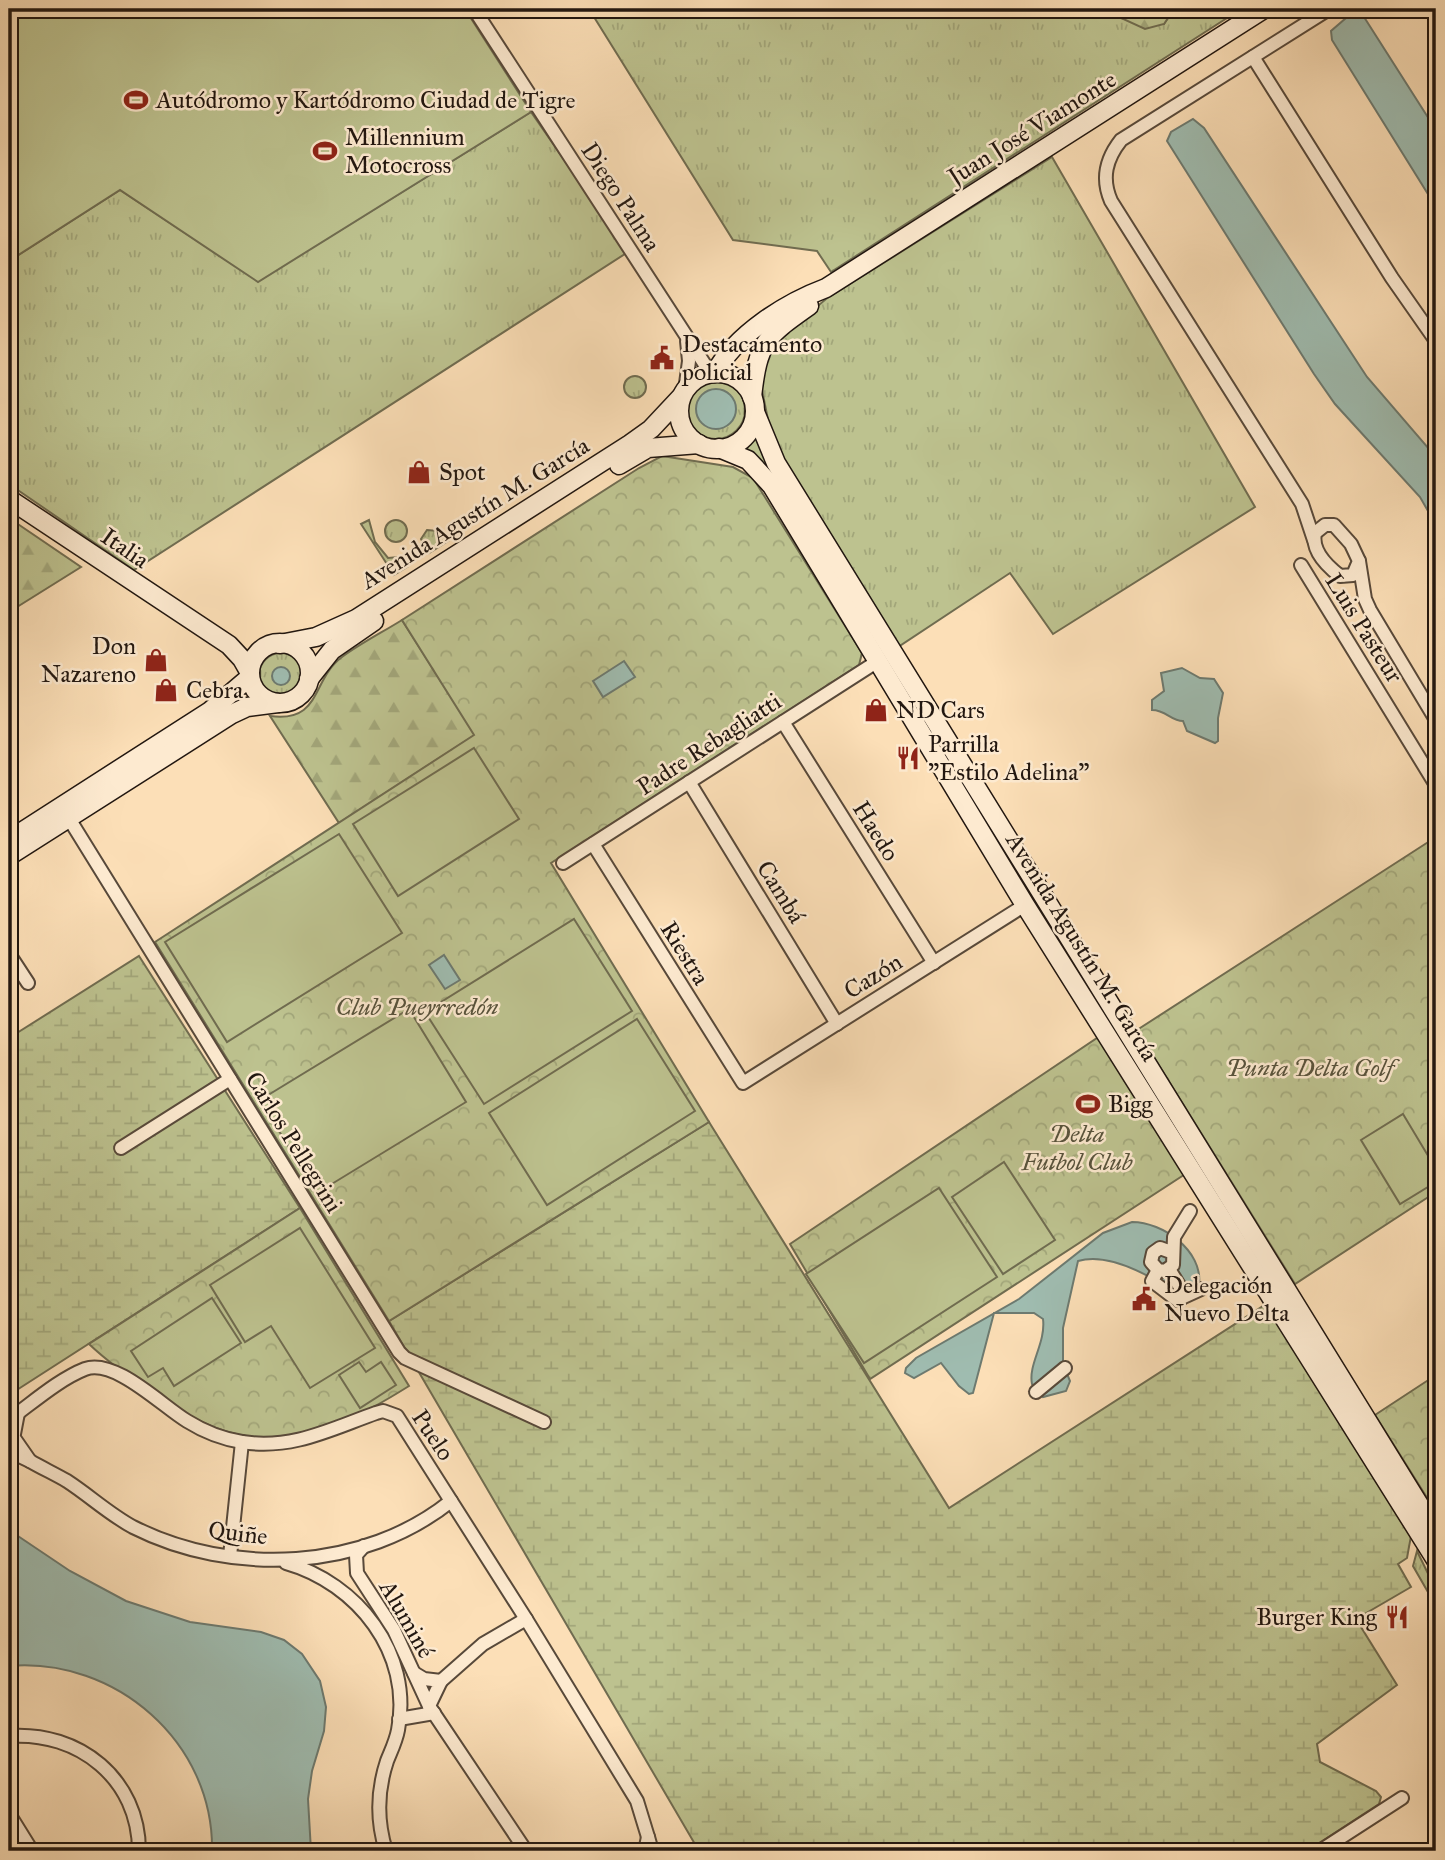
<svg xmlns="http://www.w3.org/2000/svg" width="1445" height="1860" viewBox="0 0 1445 1860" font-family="'IM FELL Great Primer',serif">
<defs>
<pattern id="grass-tufts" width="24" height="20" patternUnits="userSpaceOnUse" patternTransform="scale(1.75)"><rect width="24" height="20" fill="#bdc28f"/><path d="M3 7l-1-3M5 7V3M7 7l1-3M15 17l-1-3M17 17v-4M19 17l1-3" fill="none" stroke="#a2a67a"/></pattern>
<pattern id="forest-firs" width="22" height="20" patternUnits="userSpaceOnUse" patternTransform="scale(1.75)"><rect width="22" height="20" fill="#bdc28f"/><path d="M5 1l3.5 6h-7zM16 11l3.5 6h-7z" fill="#a2a67a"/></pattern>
<pattern id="wetland-marsh" width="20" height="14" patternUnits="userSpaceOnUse" patternTransform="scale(1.75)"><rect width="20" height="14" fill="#bdc28f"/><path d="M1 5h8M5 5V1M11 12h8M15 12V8" fill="none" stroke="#a2a67a"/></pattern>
<pattern id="park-crowns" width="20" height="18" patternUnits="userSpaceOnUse" patternTransform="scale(1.75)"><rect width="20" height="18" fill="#bdc28f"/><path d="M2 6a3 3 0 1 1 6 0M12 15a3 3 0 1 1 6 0" fill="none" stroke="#a2a67a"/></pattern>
</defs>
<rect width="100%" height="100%" fill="#fcdfb7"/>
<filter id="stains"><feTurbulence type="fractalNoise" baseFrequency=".00286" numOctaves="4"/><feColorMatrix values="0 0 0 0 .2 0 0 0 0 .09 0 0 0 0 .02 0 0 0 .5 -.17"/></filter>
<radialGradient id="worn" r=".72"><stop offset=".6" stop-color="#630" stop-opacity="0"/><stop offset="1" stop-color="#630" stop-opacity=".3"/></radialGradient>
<g fill="url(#grass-tufts)" stroke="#706c50" stroke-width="2">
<path d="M589 9H1114L1121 18 1164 24 1174 9H1241L831 272 817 251 733 240Z"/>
<path d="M531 112 628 252 134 570 9 484V261L120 190 258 281Z"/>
<path d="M1052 157 1255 507 1053 634 1010 573 895 649 775 454 761 385 766 350 826 299Z"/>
<circle cx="635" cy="387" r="11"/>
<circle cx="716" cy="410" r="29"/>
<path d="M757 429 1432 1538 740 449Z"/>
<circle cx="396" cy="531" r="11"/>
<path d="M369 520 375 542 388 558 399 557 407 567 394 575 361 524Z"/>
<path d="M427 530 438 531 448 541 429 553 421 539Z"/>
<circle cx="281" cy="675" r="22"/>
<path d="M1417 1551 1436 1590V1606L1413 1566Z"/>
</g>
<g fill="url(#forest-firs)" stroke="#706c50" stroke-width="2">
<path d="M1114 9H1174L1164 24 1145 29 1121 18Z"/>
<path d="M9 518 81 567 9 612Z"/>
<path d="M402 620 475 735 339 823 270 716C322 723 311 680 342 657 361 643 383 632 402 620Z"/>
</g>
<g fill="url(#wetland-marsh)" stroke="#706c50" stroke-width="2">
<path d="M139 956 300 1208 9 1395V1038Z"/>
<path d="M709 1122 949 1508 1274 1299 1411 1536 1407 1558 1398 1564 1411 1587 1356 1619 1397 1685 1317 1744 1320 1762 1376 1791 1381 1797 1379 1804 1307 1851H699L389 1321Z"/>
</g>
<g fill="url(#park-crowns)" stroke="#706c50" stroke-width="2">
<path d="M662 456 733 467 753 478 862 653 859 665 551 863 709 1122 389 1321 155 942 474 735 402 620 639 468Z"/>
<path d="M1436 837V1192L1295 1284 1137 1030Z"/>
<path d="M1106 1032 1193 1169 870 1379 790 1244Z"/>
<path d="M300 1208 409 1386C313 1446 255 1462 157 1396 133 1380 110 1364 89 1344Z"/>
<path d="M1436 1375V1512L1375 1415Z"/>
</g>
<g fill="#bdc28f" stroke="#706c50" stroke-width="2">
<path d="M9 9H465L531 112 258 282 120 190 9 261Z"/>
<path d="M474 748 519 819 398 896 353 824Z"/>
<path d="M339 834 402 933 227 1042 165 942Z"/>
<path d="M574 919 632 1011 484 1104 425 1012Z"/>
<path d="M409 1009 466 1102 317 1193 260 1100Z"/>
<path d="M637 1019 695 1111 547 1205 489 1113Z"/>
<path d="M1403 1114 1436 1169V1182L1400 1204 1361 1140Z"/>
<path d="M1004 1162 1055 1240 1003 1274 952 1197Z"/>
<path d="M939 1188 997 1277 864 1363 806 1274Z"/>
<path d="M300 1228 375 1348 310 1388 271 1326 245 1342 210 1285Z"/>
<path d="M212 1298 241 1343 174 1386 163 1368 148 1377 131 1351Z"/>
<path d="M359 1362 366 1372 381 1362 396 1385 360 1408 339 1375Z"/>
</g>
<g fill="#9fbcb0" stroke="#6d7a70" stroke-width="2">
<path d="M1353 12 1364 17 1436 130V207L1332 40 1331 31Z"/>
<path d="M1193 119 1204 128 1367 377 1436 457V525L1420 497 1335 404 1314 374 1167 141 1171 132Z"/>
<circle cx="716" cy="409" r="20"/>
<path d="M624 661 635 677 603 697 593 681Z"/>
<circle cx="281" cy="676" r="9"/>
<path d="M1182 668 1200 678 1214 679 1223 693 1218 718V741L1215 743 1187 731 1183 721C1171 721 1166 710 1152 710V700L1164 691 1161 673Z"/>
<path d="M444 955 460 980 445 989 429 965Z"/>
<path d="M1132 1222C1163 1222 1203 1251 1199 1284L1182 1297C1156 1279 1111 1251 1078 1261L1063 1328V1364L1070 1381 1066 1391 1043 1397 1032 1384C1028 1364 1046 1343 1043 1319L1034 1313H994L973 1393 969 1394 959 1386 941 1363 914 1378 905 1373 906 1368 916 1358 1019 1299 1103 1233Z"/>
<path d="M9 1530 70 1571 126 1601 190 1622 261 1632 284 1640 302 1654 320 1681 326 1707 324 1731 312 1771 308 1799 311 1851H212C214 1742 115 1657 9 1666Z"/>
</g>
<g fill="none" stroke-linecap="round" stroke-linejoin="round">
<g stroke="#58493a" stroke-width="16">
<g id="street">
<path d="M474 9 711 374"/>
<path d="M1253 57 1392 278 1436 341"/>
<path d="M685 391 689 361 687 341"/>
<path d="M1325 525H1334L1351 544 1359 561 1353 575 1340 576C1327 566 1311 551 1315 533Z"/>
<path d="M1314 540 1302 504 1111 201C1101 178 1106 159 1121 140L1329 9"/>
<path d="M1359 561 1365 599 1370 610 1436 720"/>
<path d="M1301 565 1436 785"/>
<path d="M783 722 934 963"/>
<path d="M689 782 837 1024"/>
<path d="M68 817 399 1352 405 1358 544 1422"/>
<path d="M593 844 743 1083 1025 905"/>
<path d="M563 863 878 661"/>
<path d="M9 954 28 983"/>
<path d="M121 1148 230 1079"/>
<path d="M1171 1252 1160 1248 1153 1253 1151 1262 1158 1270 1165 1271 1173 1265 1174 1237 1190 1211"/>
<path d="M1169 1269 1180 1287V1300"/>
<path d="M1158 1270 1152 1281 1177 1300 1201 1289"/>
<path d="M1036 1392 1065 1368"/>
<path d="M18 1413C38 1398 62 1378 85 1369 115 1358 162 1406 187 1421 203 1431 223 1439 242 1442 292 1450 331 1429 376 1413L383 1411 397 1416 526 1619 637 1801 648 1837"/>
<path d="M9 1420 18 1413 14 1434"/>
<path d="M9 1451 30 1461 14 1438"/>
<path d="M30 1461C42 1468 55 1474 67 1481 90 1496 109 1514 133 1527 232 1577 364 1571 451 1501"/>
<path d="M364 1546 356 1555 357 1573 394 1630 429 1706 526 1851"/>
<path d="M230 1556 242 1442"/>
<path d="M286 1563C357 1583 413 1653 398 1730 396 1741 391 1751 387 1761 377 1791 377 1822 386 1851"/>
<path d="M414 1673 424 1679 441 1681 429 1706"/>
<path d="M441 1681 483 1644 526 1619"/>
<path d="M399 1719 434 1713"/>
<path d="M9 1736C79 1731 139 1779 139 1851"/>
<path d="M9 1814 32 1851"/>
<path d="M645 1851 648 1837 652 1851"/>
<path d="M1320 1851 1402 1798"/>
</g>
</g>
<g stroke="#221710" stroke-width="21">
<g id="secondary">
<path d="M715 373C736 334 786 303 826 288L1264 9"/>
<circle cx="717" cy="411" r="38"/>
<path d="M752 397C758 342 765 337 809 306"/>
<path d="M755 412 776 463 1436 1532"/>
<path d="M719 448 748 460 772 486 1025 905 1436 1560"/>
<path d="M619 465 648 448 699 444"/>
<path d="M9 499 229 645 242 659 250 673"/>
<circle cx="280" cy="673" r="30"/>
<path d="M280 644 316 637 356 619 630 444 651 429 681 397"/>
<path d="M309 679 332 650 374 621"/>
<path d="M9 840 210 711 250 677"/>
<path d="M9 856 232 714 247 707 278 703"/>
</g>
</g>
<use href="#street" stroke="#fdead0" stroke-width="12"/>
<use href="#secondary" stroke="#fdead0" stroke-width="18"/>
</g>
<defs>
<g id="stadium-bare" transform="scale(1.89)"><path d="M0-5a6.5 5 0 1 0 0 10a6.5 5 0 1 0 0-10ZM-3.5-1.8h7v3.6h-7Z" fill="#8f2418" stroke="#fdead0" stroke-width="2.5" paint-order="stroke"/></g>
<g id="civic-bare" transform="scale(1.89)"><path d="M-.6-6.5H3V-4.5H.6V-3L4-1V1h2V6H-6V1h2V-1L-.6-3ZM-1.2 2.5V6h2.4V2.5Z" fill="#8f2418" stroke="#fdead0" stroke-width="2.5" paint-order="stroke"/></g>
<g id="shop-bare" transform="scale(1.89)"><path d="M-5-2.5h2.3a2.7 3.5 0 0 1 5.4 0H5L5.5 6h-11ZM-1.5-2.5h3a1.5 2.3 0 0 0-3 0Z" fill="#8f2418" stroke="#fdead0" stroke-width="2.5" paint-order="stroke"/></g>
<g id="restaurant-bare" transform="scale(1.89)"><path d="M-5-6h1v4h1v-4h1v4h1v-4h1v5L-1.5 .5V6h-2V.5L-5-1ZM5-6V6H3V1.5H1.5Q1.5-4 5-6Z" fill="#8f2418" stroke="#fdead0" stroke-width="2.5" paint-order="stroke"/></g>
</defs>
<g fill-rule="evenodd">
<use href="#stadium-bare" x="136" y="100"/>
<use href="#stadium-bare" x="325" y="151"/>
<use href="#civic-bare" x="662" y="358"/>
<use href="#shop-bare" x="419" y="472"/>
<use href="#shop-bare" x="156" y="660"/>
<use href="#shop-bare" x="166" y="690"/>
<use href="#shop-bare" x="876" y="710"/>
<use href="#restaurant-bare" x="908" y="758"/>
<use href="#stadium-bare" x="1088" y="1104"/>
<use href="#civic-bare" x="1144" y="1299"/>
<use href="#restaurant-bare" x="1397" y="1617"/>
</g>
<g text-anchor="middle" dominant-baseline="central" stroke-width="5" stroke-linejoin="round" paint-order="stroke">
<g font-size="24" fill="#221710" stroke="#fdead0" text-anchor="start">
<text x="156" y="100">Autódromo y Kartódromo Ciudad de Tigre</text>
<text x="345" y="137">Millennium<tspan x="345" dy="28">Motocross</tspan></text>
<text x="682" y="344">Destacamento<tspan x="682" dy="28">policial</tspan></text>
<text x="439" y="472">Spot</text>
<text x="136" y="646" text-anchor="end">Don<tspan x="136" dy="28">Nazareno</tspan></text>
<text x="186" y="690">Cebra</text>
<text x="896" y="710">ND Cars</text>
<text x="928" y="744">Parrilla<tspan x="928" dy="28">"Estilo Adelina"</tspan></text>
<text x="1108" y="1104">Bigg</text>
<text x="1164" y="1285">Delegación<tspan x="1164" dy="28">Nuevo Delta</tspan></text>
<text x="1377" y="1617" text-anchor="end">Burger King</text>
</g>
<g font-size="24" fill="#221710" stroke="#fdead0">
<text transform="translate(1032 128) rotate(-32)">Juan José Viamonte</text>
<text transform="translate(621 197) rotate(57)">Diego Palma</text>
<text transform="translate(475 513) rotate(-32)">Avenida Agustín M. García</text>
<text transform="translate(125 548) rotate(34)">Italia</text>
<text transform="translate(1364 628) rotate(58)">Luis Pasteur</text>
<text transform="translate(709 744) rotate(-33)">Padre Rebagliatti</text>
<text transform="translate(876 831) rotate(58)">Haedo</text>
<text transform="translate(781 892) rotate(58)">Cambá</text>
<text transform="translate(1082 947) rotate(58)">Avenida Agustín M. García</text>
<text transform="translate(685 953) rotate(58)">Riestra</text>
<text transform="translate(873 976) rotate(-32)">Cazón</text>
<text transform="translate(294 1142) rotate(58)">Carlos Pellegrini</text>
<text transform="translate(433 1435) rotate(56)">Puelo</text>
<text transform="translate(238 1533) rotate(7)">Quiñe</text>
<text transform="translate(407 1619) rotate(60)">Aluminé</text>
</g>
<g font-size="24" font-style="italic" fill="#58533c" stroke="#fdead0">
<text x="417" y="1007">Club Pueyrredón</text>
<text x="1310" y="1068">Punta Delta Golf</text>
<text x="1077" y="1134">Delta<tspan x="1077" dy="28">Futbol Club</tspan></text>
</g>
</g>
<rect width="1445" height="1860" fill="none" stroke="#fcdfb7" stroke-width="35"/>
<rect x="10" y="10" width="1424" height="1839" fill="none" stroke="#221710" stroke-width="3.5"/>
<rect x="18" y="18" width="1410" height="1825" fill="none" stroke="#221710" stroke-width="2"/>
<rect width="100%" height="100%" filter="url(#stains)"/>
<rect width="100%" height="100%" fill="url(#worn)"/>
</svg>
